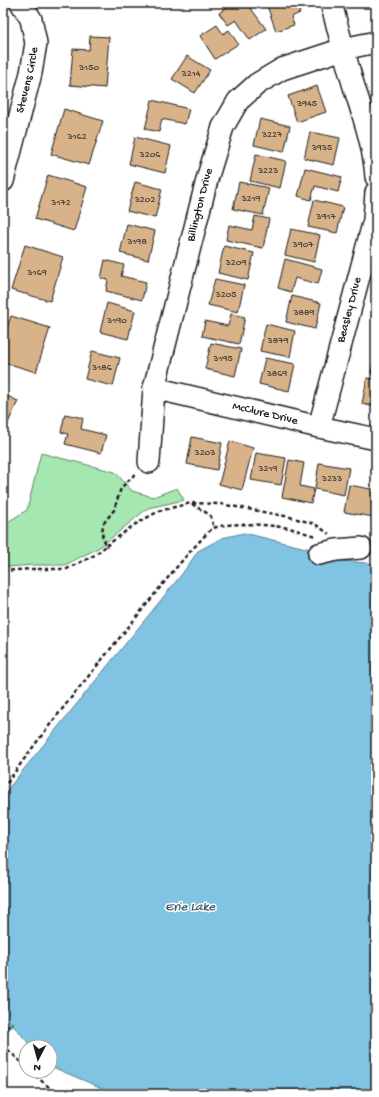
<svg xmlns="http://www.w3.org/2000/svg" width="379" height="1097" viewBox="0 0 379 1097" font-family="'Gochi Hand',sans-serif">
<rect width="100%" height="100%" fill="#fff"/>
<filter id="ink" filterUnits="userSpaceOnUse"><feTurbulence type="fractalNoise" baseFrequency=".025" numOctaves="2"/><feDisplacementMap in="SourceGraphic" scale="8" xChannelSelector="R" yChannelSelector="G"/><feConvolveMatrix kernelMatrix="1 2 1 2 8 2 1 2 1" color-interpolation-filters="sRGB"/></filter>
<g filter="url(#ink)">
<path fill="#a5e7b1" stroke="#608266" d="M41 453 115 472 132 491 153 497 177 488 184 500 148 508 100 547 65 565H33L8 567 3 560V525L27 510Z"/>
<path fill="#81c3e2" stroke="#598093" d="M244 533 314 550 322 559 376 564V1094H110L104 1089 50 1066V1047H32L3 1014V800L7 790 182 574 198 551 222 538Z"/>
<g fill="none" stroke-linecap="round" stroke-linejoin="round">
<path stroke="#598093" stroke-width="4.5" d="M3 1032 12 1024"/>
</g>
<g fill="#d8b38a" stroke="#1c1c1c">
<path d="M233 3H247L266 29 250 40 236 20 228 25 219 13Z"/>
<path d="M266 3H296L300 13 291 17 294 25 276 31Z"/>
<path d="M217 25 223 34 229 30 238 44 215 59 200 36Z"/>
<path d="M90 36 109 37 105 88 70 85 73 49 89 50Z"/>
<path d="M187 56 210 70 195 93 172 79Z"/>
<path d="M317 86 326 112 297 122 288 96Z"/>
<path d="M152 100 189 109 185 124 162 119 159 132 145 129Z"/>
<path d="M64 109 103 121 89 165 51 154Z"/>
<path d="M260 119 290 126 284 152 254 145Z"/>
<path d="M310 132 340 138 334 165 304 158Z"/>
<path d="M135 137 171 146 165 173 129 164Z"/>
<path d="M256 154 286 161 280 188 250 181Z"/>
<path d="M305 168 342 177 338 192 315 186 311 200 298 196Z"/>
<path d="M48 175 87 187 74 231 35 219Z"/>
<path d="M135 182 162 189 155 218 127 211Z"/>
<path d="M239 182 269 188 263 215 233 209Z"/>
<path d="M314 200 343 207 337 233 308 227Z"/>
<path d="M255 216 269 219 263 248 226 240 229 225 252 230Z"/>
<path d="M127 224 155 231 148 260 120 253Z"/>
<path d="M291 229 320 235 314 262 285 255Z"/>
<path d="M25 245 63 257 50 301 11 290Z"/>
<path d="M224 246 254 253 248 280 218 273Z"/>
<path d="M285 259 322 269 318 284 295 278 291 292 278 288Z"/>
<path d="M105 260 124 265 121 276 146 282 142 300 106 291 108 280 101 278Z"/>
<path d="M215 279 244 285 238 312 208 305Z"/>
<path d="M292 296 321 303 315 329 286 322Z"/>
<path d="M107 303 135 311 128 339 100 332Z"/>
<path d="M231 314 245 317 239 344 202 336 205 321 228 326Z"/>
<path d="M11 316 50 328 36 372 3 362V341Z"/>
<path d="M266 324 295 331 290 357 260 351Z"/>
<path d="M211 343 241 349 235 376 205 369Z"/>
<path d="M92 351 120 358 113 386 85 379Z"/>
<path d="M265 358 295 364 289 391 259 384Z"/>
<path d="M374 358H376V374L371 373Z"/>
<path d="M367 378 376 379V407L362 404Z"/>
<path d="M3 394 18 401 3 434Z"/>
<path d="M65 414 83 418 81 429 106 435 101 453 65 444 68 434 61 432Z"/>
<path d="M192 437 222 443 217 470 187 464Z"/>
<path d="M230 441 253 448 242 490 219 484Z"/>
<path d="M256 453 286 458 281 485 251 480Z"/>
<path d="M289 460 304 463 300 486 314 489 311 503 282 497Z"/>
<path d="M319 463 349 468 344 495 315 489Z"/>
<path d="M349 485 376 490V508L374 517 344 512Z"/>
</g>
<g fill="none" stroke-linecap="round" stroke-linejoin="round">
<g stroke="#1c1c1c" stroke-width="24">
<g id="minor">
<path d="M331 3C339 32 346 61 355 90 364 118 374 147 376 177"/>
<path id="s1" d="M3 181 31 73 36 43 31 19 21 3"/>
<path id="s2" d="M154 388 319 427 376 439"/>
<path id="s3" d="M319 427 374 220 376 192"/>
<path id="s4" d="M149 462 154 388 208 176 223 127 238 101 257 84 282 69 343 49 376 42"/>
<path d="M319 554 336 550 361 548"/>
</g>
</g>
<g stroke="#1c1c1c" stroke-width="2.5" stroke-dasharray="4 3" stroke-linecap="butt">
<path d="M192 504 210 515 214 528"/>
<path d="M106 546 134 525 159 511 191 503 221 504 290 517 315 524 329 534"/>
<path d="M3 571 31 569H67L95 555 106 546 102 534 103 524 114 510 121 488 136 473"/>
<path d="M3 789C48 723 100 663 150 600 166 580 181 561 199 542 203 538 208 531 214 528 231 521 274 525 293 529 300 531 308 534 316 536"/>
<path d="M3 1045 26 1067"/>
<path d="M30 1071 57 1094"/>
</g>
<use href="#minor" stroke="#fff" stroke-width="21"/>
</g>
</g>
<g text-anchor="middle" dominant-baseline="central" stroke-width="3" stroke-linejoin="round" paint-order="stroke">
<g font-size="10" fill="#4b4238">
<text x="89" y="68">3150</text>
<text x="191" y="74">3214</text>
<text x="307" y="104">3945</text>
<text x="272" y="135">3227</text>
<text x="77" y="137">3162</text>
<text x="322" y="148">3935</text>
<text x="150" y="155">3206</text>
<text x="268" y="171">3223</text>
<text x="251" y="199">3219</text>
<text x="145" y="200">3202</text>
<text x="61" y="203">3172</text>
<text x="326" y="217">3917</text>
<text x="137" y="242">3198</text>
<text x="303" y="245">3907</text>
<text x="236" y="263">3209</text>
<text x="37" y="273">3169</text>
<text x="226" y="295">3205</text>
<text x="304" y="313">3889</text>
<text x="117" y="321">3190</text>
<text x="278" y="341">3879</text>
<text x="223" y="359">3195</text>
<text x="102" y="368">3186</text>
<text x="277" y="374">3869</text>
<text x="205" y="453">3203</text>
<text x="268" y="469">3219</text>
<text x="332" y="479">3233</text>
</g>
<g font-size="12" fill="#1c1c1c" stroke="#fff">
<text stroke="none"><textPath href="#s1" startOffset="104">Stevens Circle</textPath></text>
<text stroke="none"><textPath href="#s4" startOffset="263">Billington Drive</textPath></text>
<text stroke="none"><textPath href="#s3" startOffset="121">Beasley Drive</textPath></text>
<text stroke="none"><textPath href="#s2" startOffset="114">McClure Drive</textPath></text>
</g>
<g font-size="13" font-style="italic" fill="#445f6b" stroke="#fff">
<text x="190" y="907">Erie Lake</text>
</g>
</g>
<rect width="379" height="1097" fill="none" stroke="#fff" stroke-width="16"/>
<rect x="8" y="8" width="363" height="1081" fill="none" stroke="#1c1c1c" stroke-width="1.5" filter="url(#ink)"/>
<g transform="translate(38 1059) rotate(186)"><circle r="19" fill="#ffffff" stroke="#a4a4a4"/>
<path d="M0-3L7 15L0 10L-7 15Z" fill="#1c1c1c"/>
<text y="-6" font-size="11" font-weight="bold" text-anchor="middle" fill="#1c1c1c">N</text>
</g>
</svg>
